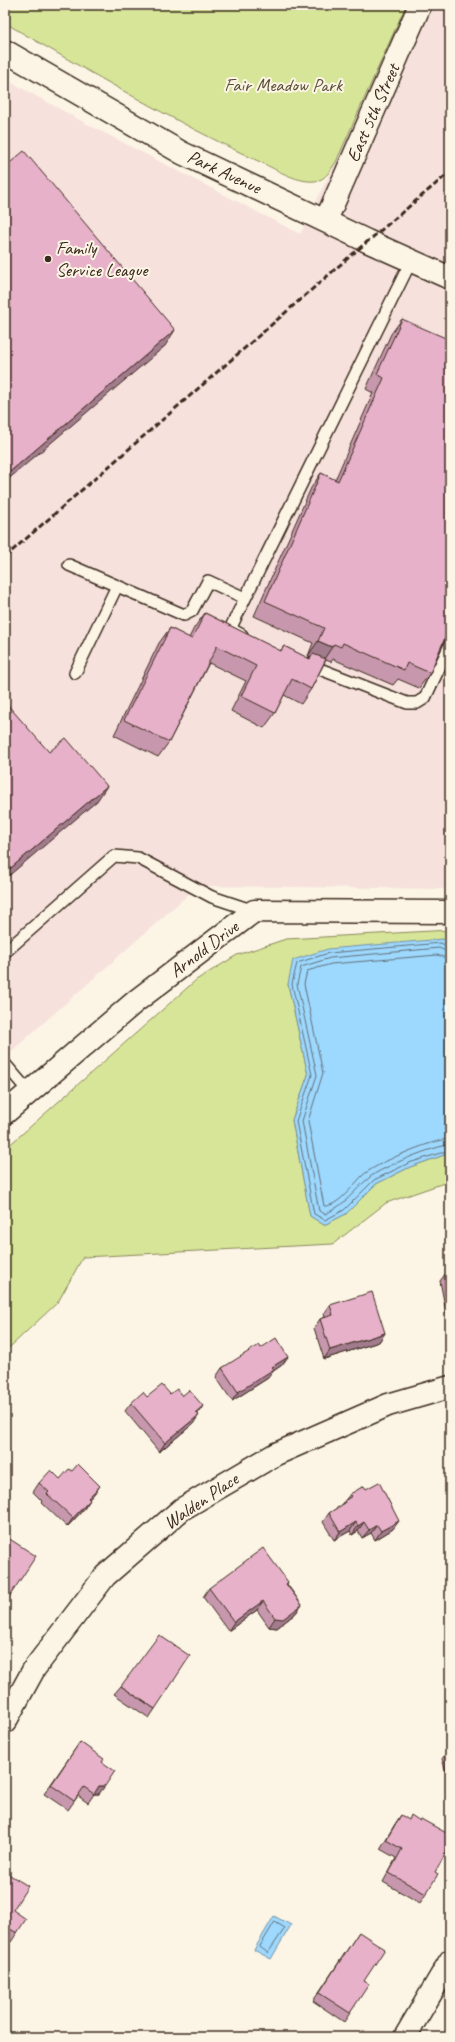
<svg xmlns="http://www.w3.org/2000/svg" width="455" height="2042" viewBox="0 0 455 2042" font-family="Caveat,sans-serif">
<rect width="100%" height="100%" fill="#fcf5e5"/>
<filter id="ink" filterUnits="userSpaceOnUse"><feTurbulence type="fractalNoise" baseFrequency=".025" numOctaves="2"/><feDisplacementMap in="SourceGraphic" scale="8" xChannelSelector="R" yChannelSelector="G"/><feConvolveMatrix kernelMatrix="1 2 1 2 8 2 1 2 1" color-interpolation-filters="sRGB"/></filter>
<g filter="url(#ink)">
<path fill="#f6e1dd" d="M413 5H450V889L198 886 5 1057V79L89 125 300 234Z"/>
<g fill="#d7e598" stroke="#89885b">
<path d="M5 5H406L336 162C330 170 326 180 315 181 296 183 274 168 258 161 171 120 88 71 5 23Z"/>
<path d="M450 930V946L443 939 288 984 308 1075 292 1120 310 1216 324 1225 346 1214 376 1184 410 1167 450 1153V1181L386 1203 333 1244 83 1257 58 1302 10 1347 5 1349V1149L196 980 237 955 286 939Z"/>
</g>
<g fill="#9dd8fe" stroke="#7692a4">
<path d="M443 939 450 946V1153L410 1167 376 1184 346 1214 324 1225 310 1216 292 1120 308 1075 288 984 293 960 328 949Z"/>
<path d="M274 1916 291 1925 271 1959 254 1950Z"/>
</g>
<g fill="none" stroke-linecap="round" stroke-linejoin="round">
<g stroke="#627078" stroke-width="1">
<path d="M450 948 441 943 329 953 297 963 292 984 312 1075 296 1121 314 1214 325 1220 344 1210 374 1180 409 1163 450 1150"/>
<path d="M450 953 439 948 330 958 301 967 297 984 317 1075 302 1121 319 1211 325 1214C347 1204 352 1192 370 1177 381 1168 435 1145 450 1145"/>
<path d="M450 959 437 955 331 964 307 971 304 984 323 1073 308 1121 324 1206C338 1207 353 1185 362 1176 374 1164 433 1139 450 1139"/>
<path d="M275 1922 285 1928 268 1953 260 1947Z"/>
</g>
<g stroke="#3b2a1e" stroke-width="14">
<g id="lane">
<path d="M69 565 184 615 192 611 208 581 245 598"/>
<path d="M242 635 233 630 232 625 411 261"/>
<path d="M307 664 407 703H417L425 698 450 645"/>
<path d="M75 673 117 586"/>
<path d="M5 952 114 856 138 858 212 897 254 911"/>
<path d="M5 1064 29 1092"/>
</g>
</g>
<g stroke="#3b2a1e" stroke-width="25">
<g id="street">
<path d="M326 220 420 5"/>
<path d="M5 1113 136 1001 254 911 450 912"/>
<path d="M5 1722 34 1669 105 1576 182 1509 276 1454 388 1405 450 1387"/>
<path d="M405 2037 450 1961"/>
</g>
</g>
<g stroke="#3b2a1e" stroke-width="25">
<path id="secondary" d="M5 51 182 153 367 241 450 278"/>
</g>
<use href="#lane" stroke="#fcf5e5" stroke-width="11"/>
<use href="#street" stroke="#fcf5e5" stroke-width="22"/>
<use href="#secondary" stroke="#fcf5e5" stroke-width="22"/>
<path stroke="#3b2a1e" stroke-width="3" stroke-dasharray="6 3" stroke-linecap="butt" d="M5 557 348 258 450 172"/>
</g>
<g fill="#c798ad" stroke="#3b2a1e">
<path d="M402 319 430 673 419 688 398 679 393 685 333 659 331 662 326 660 311 689 301 704 284 695 275 713 264 728 231 711 246 681 209 663 169 742 158 757 114 735 159 643 170 628 189 638 194 628 205 613 280 651 284 646 309 659 310 657 308 656 313 643 254 616 311 488 321 473 335 480 373 393 366 389 391 334Z"/>
<path d="M450 1272V1322H448L440 1281 446 1273Z"/>
<path d="M330 1305 385 1333 379 1342 324 1359 314 1328 320 1319 325 1317 324 1314Z"/>
<path d="M261 1348 282 1365 272 1372 268 1378 232 1401 216 1377 222 1368Z"/>
<path d="M170 1394 198 1414 193 1424 159 1452 125 1411 131 1403Z"/>
<path d="M60 1479 94 1494 89 1499 84 1509 67 1527 41 1502 42 1501 33 1492 39 1483Z"/>
<path d="M350 1494 393 1529 375 1540 371 1533 362 1538 358 1531 352 1535 350 1531 334 1540 323 1522 329 1513 341 1506Z"/>
<path d="M288 1582 287 1584 302 1605 295 1614 277 1628 269 1627 257 1610 228 1631 203 1597 209 1588Z"/>
<path d="M121 1686 155 1709 149 1718 114 1694Z"/>
<path d="M80 1742 102 1762 99 1794H94L88 1803 78 1796 68 1810 44 1794Z"/>
<path d="M450 1749V1784L442 1759 448 1750Z"/>
<path d="M401 1815 435 1872 426 1894 420 1903 383 1882 396 1858 380 1849 395 1824Z"/>
<path d="M5 1872 17 1933 11 1942 5 1938Z"/>
<path d="M359 1932 364 1981 350 2013 344 2022 313 2001Z"/>
</g>
<g fill="#a27c8d" stroke="#3b2a1e">
<path d="M175 330 165 346 5 482V476Z"/>
<path d="M318 641 332 647 322 662 313 654 310 657 308 656Z"/>
<path d="M107 786 97 801 5 879V873Z"/>
<path d="M385 1333 379 1342 324 1359 330 1350Z"/>
<path d="M288 1357 282 1365 272 1372 268 1378 232 1401 238 1392 272 1367Z"/>
<path d="M203 1406 197 1415 196 1412Z"/>
<path d="M199 1415 193 1424 159 1452 165 1443Z"/>
<path d="M100 1486 94 1494 82 1507 88 1498Z"/>
<path d="M90 1500 84 1509 67 1527 73 1518Z"/>
<path d="M399 1521 393 1529 375 1540 381 1531Z"/>
<path d="M356 1522 350 1531 334 1540 340 1532Z"/>
<path d="M364 1522 358 1531 352 1535 358 1526Z"/>
<path d="M377 1525 371 1533 362 1538 369 1530Z"/>
<path d="M263 1601 257 1610 228 1631 234 1622Z"/>
<path d="M302 1605 295 1614 277 1628 269 1627 275 1618Z"/>
<path d="M99 1786H105L99 1794H93Z"/>
</g>
<g fill="#e7b1c9" stroke="#3b2a1e">
<path d="M24 151 175 330 5 476V167Z"/>
<path d="M402 319 450 340V626L430 673 407 663 404 670 343 643 341 647 334 644 332 647 318 641 324 628 265 601 321 473 338 481 384 378 377 374Z"/>
<path d="M205 613 281 651 284 646 310 659 313 654 326 659 311 689 292 679 275 713 241 696 256 666 217 646 169 742 124 720 170 628 192 639Z"/>
<path d="M5 702 49 752 66 738 107 786 5 873Z"/>
<path d="M450 1272V1291L446 1273Z"/>
<path d="M372 1292 385 1333 330 1350 320 1319 333 1315 330 1305Z"/>
<path d="M276 1338 288 1357 272 1367 274 1369 238 1392 222 1368 259 1345 261 1348Z"/>
<path d="M162 1385 170 1394 177 1389 182 1396 189 1390 203 1406 196 1412 199 1415 165 1443 131 1403 143 1392 147 1397Z"/>
<path d="M78 1464 100 1486 88 1498 90 1500 73 1518 47 1494 49 1492 39 1483 51 1470 60 1479 69 1469 72 1471Z"/>
<path d="M379 1482 399 1521 381 1531 377 1525 369 1530 364 1522 358 1526 356 1522 340 1532 329 1513 345 1503 344 1501 352 1496 350 1494 364 1486 366 1489Z"/>
<path d="M5 1536 36 1556 5 1603Z"/>
<path d="M263 1548 288 1582 286 1584 302 1605 283 1619 275 1618 263 1601 234 1622 209 1588Z"/>
<path d="M159 1635 190 1656 155 1709 121 1686Z"/>
<path d="M80 1742 104 1759 102 1762 115 1771 105 1786H99L94 1794 84 1787 74 1801 51 1785Z"/>
<path d="M401 1815 409 1820 411 1815 420 1821 421 1819 450 1835V1846L435 1872 438 1874 426 1894 389 1873 402 1849 386 1840Z"/>
<path d="M5 1872 28 1886 13 1910 26 1919 17 1933 10 1929 9 1931 5 1929Z"/>
<path d="M359 1932 385 1949 364 1981 369 1984 350 2013 319 1993Z"/>
<path d="M285 2035 288 2037H283Z"/>
</g>
</g>
<circle fill="#3b2a1e" stroke="#fcf5e5" stroke-width="1.5" cx="48" cy="259" r="4"/>
<g text-anchor="middle" dominant-baseline="central" stroke-width="4" stroke-linejoin="round" paint-order="stroke">
<g font-size="19" fill="#5a4f36" stroke="#fcf5e5">
<text x="283" y="85">Fair Meadow Park</text>
</g>
<g font-size="19" fill="#3b2a1e" stroke="#fcf5e5">
<text transform="translate(373 113) rotate(-66)">East 5th Street</text>
<text transform="translate(224 172) rotate(25)">Park Avenue</text>
<text transform="translate(204 949) rotate(-37)">Arnold Drive</text>
<text transform="translate(201 1501) rotate(-34)">Walden Place</text>
</g>
<g font-size="19" fill="#3b2a1e" stroke="#fcf5e5" text-anchor="start">
<text x="56" y="248">Family<tspan x="56" dy="22">Service League</tspan></text>
</g>
</g>
<rect width="455" height="2042" fill="none" stroke="#fcf5e5" stroke-width="20"/>
<rect x="10" y="10" width="435" height="2022" fill="none" stroke="#3b2a1e" stroke-width="1.5" filter="url(#ink)"/>
</svg>
